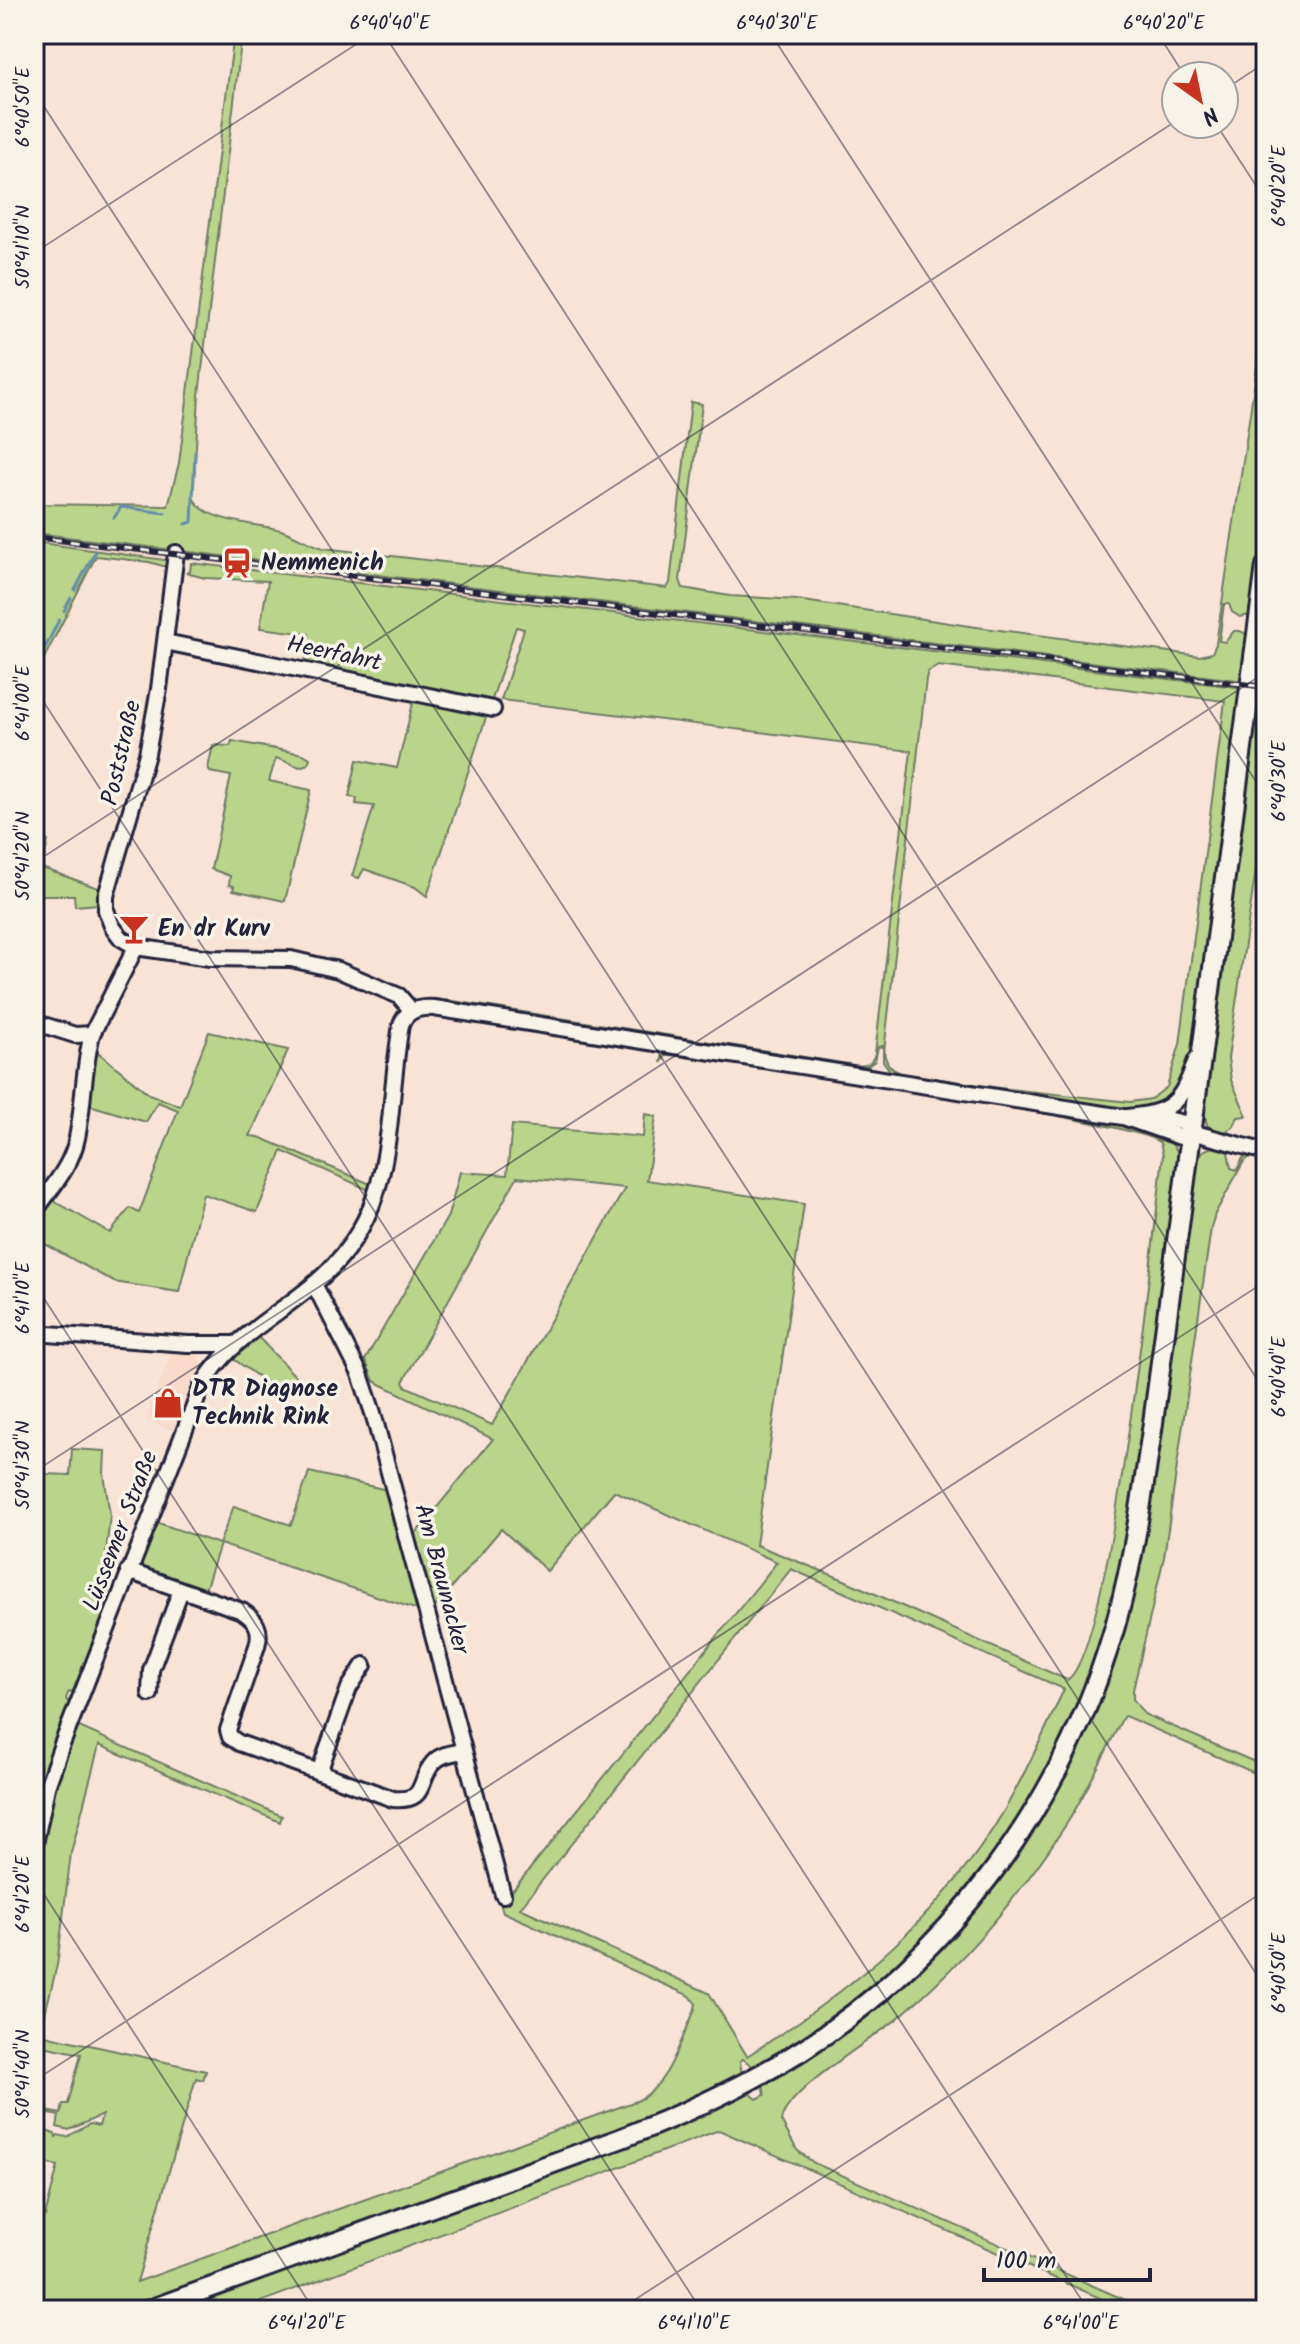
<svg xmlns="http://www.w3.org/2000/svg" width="1300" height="2344" viewBox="0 0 1300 2344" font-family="Kalam,sans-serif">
<rect width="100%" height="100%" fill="#f8e4d7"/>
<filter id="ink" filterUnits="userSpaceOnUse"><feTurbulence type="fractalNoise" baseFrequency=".0125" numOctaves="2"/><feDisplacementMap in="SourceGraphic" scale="16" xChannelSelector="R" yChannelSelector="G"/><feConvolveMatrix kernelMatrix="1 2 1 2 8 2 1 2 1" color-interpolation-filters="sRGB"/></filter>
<g filter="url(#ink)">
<g fill="#f9dacb">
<path d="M34 533 1266 683V691L528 601 282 575 283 569 190 558 180 557 179 561 164 560 78 546 34 542Z"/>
<path d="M173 1348 198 1351 201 1364 174 1431 145 1420Z"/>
</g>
<g fill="#bbd48b" stroke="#6e7b63" stroke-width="2" fill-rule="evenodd">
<path d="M234 34H242L199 395 193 497C204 523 256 523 281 530 295 535 308 543 323 548L667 588 670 583 691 402 702 404 680 580 683 588 730 596 797 600 976 627 1200 656 1212 653 1216 644 1266 305V524L1254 609 1251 615 1240 617 1232 612 1229 604H1224L1219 641 1225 642 1234 631C1242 630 1246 633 1250 640L1245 681 34 533V504L168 506 179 463Z"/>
<path d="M34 542 172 561 170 568 149 562 96 556 34 678Z"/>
<path d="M191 563 1245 688 1196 1040 1183 1083 1162 1107 1130 1110 1110 1108 893 1075 883 1061V1046L878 1047 875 1061 862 1070 448 1003 447 1000 854 1065C865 1067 872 1065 875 1053L911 751 501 700 524 629 516 627 427 896 415 887 364 869 359 878 352 876 374 806 356 804 357 798 349 797 357 760 397 768 414 699 304 665 309 634 260 628 268 581 205 578 186 573 190 572ZM938 666 1225 701 1180 1044 1167 1087 1151 1099 1130 1102 1000 1088 901 1073C890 1069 886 1063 884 1052L926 679 928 672Z"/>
<path d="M1256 690 1266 691V802L1228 1058 1231 1080 1247 1116 1238 1117 1233 1127 1221 1134 1207 1125 1203 1106Z"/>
<path d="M232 741 303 754 310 758 308 764 300 767 276 758 269 781 311 790 285 901 233 890 234 886 229 885 230 876 211 869 231 776 210 772 208 768 213 745 230 746Z"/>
<path d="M34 838 48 841 42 868 101 889 99 904 75 906 74 895H34Z"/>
<path d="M209 1032 288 1050 250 1136 259 1137 368 1183 372 1182 369 1190 282 1151 257 1212 203 1194 179 1292 114 1282 34 1238V1222L49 1198 110 1233 130 1208 139 1213 178 1110 158 1102 146 1122 86 1104 94 1049 149 1094 180 1106Z"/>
<path d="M669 1051 1101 1120 1167 1138 1177 1151 1179 1165 1146 1429 1114 1608 1075 1722 991 1866 907 1961 825 2027 755 2068 743 2059 740 2061 742 2076 689 2104 521 2169 133 2310H34V2214L45 2216 58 2166 34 2160 37 2136H41L43 2130 55 2134 56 2137 58 2135 67 2137 90 2124 99 2126 102 2115 69 2130 57 2127 59 2116 45 2113 46 2111 61 2114 63 2104H68L81 2054 34 2044 36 1860C44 1813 59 1770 77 1726L282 1816 280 1822 99 1745 71 1853 57 1965 40 2034 206 2071 203 2080 196 2078 137 2282 639 2100C669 2084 680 2041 694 2012L696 2004 690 1996 503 1912 498 1896 509 1895 777 1562 614 1491 547 1571 501 1529 431 1612 412 1538 493 1439 374 1381 365 1360 448 1216 460 1172 507 1175 512 1125 643 1137 645 1114 656 1116 647 1180 804 1204 756 1545 842 1579 1067 1680C1110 1655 1155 1226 1163 1155 1162 1153 1161 1145 1160 1143 1140 1120 730 1064 670 1055H666L661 1063 663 1054ZM517 1177 625 1188 492 1425 405 1386 403 1382ZM791 1569 1064 1689C1046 1729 1027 1770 1005 1809 943 1916 849 1992 747 2056L709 1993 520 1908Z"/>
<path d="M1255 1141 1266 1144V1160L1250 1157 1244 1161 1215 1214 1211 1228 1164 1557 1133 1690V1699L1144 1714 1266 1767V1778L1125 1716 1123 1717C1106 1751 1089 1787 1069 1820 1022 1893 964 1962 898 2018 871 2041 787 2089 781 2121L797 2150 814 2163 1148 2310H1127L719 2130 239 2310H165L747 2091 757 2099 765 2095 763 2085 766 2079 953 1929 1096 1698 1195 1166 1203 1151 1214 1146 1228 1152 1231 1168 1237 1170 1243 1158 1251 1153Z"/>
<path d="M258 1337 297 1378 277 1390 232 1358Z"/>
<path d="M34 1430H43L45 1474 70 1475 72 1449 105 1451 104 1474 110 1515 103 1583 114 1588 74 1690 68 1693 66 1699 69 1703 34 1803Z"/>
<path d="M309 1472 387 1490 392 1495 421 1611 220 1544 204 1593 138 1570 156 1522 219 1544 234 1506 291 1525Z"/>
</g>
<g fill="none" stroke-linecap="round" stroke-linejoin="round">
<g stroke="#658fa9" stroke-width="3">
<path d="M114 518 121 507 165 513"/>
<path d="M186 524 192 522 195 452"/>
<path d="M75 590 95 552"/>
<path d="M64 611 71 598"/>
<path d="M44 650 59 620"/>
</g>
<g stroke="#22223b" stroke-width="20">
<g id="street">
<path d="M176 553 159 689 147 754 106 896V910L112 926 121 938 136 947 210 958 291 959 338 970 399 996 412 1011"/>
<path d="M165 642 493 709"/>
<path d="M34 1022 75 1035 92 1034 136 947"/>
<path d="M1154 1116 1184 1123 1191 1132 1266 1152"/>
<path d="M1127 1117C1173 1113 1181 1102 1196 1060"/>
<path d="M34 1213C50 1189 71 1168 77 1138 84 1104 83 1069 92 1034"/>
<path d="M314 1284 360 1374 373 1413 503 1895"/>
<path d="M34 1333 188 1344H234"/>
<path d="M128 1571 242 1611C256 1620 262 1629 257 1646L228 1730 230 1737 239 1743 319 1772 349 1688 364 1665"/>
<path d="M150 1694 151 1670 181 1590"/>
<path d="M319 1772 393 1799C428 1802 417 1781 433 1763 440 1754 453 1753 463 1751"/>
<path d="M34 1849 47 1787 61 1747 202 1386C229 1339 274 1318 314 1284 400 1212 384 1124 401 1025 406 1010 419 1007 434 1008L1123 1117 1180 1137 1191 1132"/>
</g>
</g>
<g stroke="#22223b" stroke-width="24">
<path id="secondary" d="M149 2310 622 2138C684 2114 745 2086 802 2050 947 1957 1055 1813 1108 1649 1132 1576 1142 1498 1153 1423L1266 566"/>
</g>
<use href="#street" stroke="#f7f3e8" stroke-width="14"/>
<use href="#secondary" stroke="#f7f3e8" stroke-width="18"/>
<g stroke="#22223b" stroke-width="6">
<path id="rail" d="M34 537 1266 687"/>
</g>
<use href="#rail" stroke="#f7f3e8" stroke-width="3" stroke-dasharray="9" stroke-linecap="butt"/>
</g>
</g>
<path fill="none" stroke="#22223b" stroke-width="2" stroke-opacity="0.45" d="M384 34 1266 1393M771 34 1266 797M1158 34 1185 76M1224 90 1266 62M34 91 1266 1989M1216 124 1266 201M34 253 372 34M34 687 1088 2310M34 863 1176 121M34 1283 701 2310M34 1472 1266 672M34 1879 314 2310M34 2081 1266 1281M619 2310 1266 1890"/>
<defs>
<g id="station-bare" transform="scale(2.4)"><path d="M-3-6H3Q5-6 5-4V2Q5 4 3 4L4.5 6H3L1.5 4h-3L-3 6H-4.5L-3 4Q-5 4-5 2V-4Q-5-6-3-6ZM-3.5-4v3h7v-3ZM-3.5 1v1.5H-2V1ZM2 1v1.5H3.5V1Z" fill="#c8321e" stroke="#f7f3e8" stroke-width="2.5" paint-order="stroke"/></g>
<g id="bar-bare" transform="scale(2.4)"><path d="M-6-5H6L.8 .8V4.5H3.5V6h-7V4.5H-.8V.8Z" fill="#c8321e" stroke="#f7f3e8" stroke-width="2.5" paint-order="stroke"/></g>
<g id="shop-bare" transform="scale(2.4)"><path d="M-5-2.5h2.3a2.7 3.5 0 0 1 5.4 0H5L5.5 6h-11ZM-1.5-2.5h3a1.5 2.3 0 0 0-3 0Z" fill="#c8321e" stroke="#f7f3e8" stroke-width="2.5" paint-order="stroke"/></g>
</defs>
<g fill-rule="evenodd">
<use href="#station-bare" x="237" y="563"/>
<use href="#bar-bare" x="134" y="929"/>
<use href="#shop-bare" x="168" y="1403"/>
</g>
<g text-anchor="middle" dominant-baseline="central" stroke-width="7" stroke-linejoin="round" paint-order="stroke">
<g font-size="24" font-weight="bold" fill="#22223b" stroke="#f7f3e8" text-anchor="start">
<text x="261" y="563">Nemmenich</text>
<text x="158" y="929">En dr Kurv</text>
<text x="192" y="1389">DTR Diagnose<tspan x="192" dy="28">Technik Rink</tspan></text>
</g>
<g font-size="24" fill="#22223b" stroke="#f7f3e8">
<text transform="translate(334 654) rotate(12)">Heerfahrt</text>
<text transform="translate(122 753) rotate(-77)">Poststraße</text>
<text transform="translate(121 1531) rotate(-69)">Lüssemer Straße</text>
<text transform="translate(441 1579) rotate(75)">Am Braunacker</text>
</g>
</g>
<rect width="1300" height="2344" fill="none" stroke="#f7f3e8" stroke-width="88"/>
<g transform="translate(1200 100) rotate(147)"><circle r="38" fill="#f7f3e8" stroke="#a29fa3" stroke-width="2"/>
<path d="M0-6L14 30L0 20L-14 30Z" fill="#c8321e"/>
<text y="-12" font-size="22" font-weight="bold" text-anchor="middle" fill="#22223b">N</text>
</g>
<path d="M984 2268v12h166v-12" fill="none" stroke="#22223b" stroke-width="4"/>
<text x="996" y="2268" font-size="24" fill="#22223b" stroke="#f7f3e8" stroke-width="6" paint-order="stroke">100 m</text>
<rect x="44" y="44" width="1212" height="2256" fill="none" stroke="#22223b" stroke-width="3"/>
<g font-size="20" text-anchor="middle" fill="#22223b">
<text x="390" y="29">6°40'40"E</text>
<text x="777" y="29">6°40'30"E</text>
<text x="1164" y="29">6°40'20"E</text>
<text transform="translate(22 107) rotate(-90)" y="7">6°40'50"E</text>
<text transform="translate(1278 186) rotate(-90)" y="7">6°40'20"E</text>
<text transform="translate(22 247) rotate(-90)" y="7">50°41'10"N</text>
<text transform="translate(22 703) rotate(-90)" y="7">6°41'00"E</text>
<text transform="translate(1278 781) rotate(-90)" y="7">6°40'30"E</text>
<text transform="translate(22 856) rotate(-90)" y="7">50°41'20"N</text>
<text transform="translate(22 1298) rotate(-90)" y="7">6°41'10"E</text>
<text transform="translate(1278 1377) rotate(-90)" y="7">6°40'40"E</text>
<text transform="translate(22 1465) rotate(-90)" y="7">50°41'30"N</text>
<text transform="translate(22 1894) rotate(-90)" y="7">6°41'20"E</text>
<text transform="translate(1278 1973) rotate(-90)" y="7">6°40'50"E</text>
<text transform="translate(22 2074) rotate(-90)" y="7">50°41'40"N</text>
<text x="307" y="2329">6°41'20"E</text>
<text x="694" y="2329">6°41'10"E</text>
<text x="1081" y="2329">6°41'00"E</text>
</g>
</svg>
